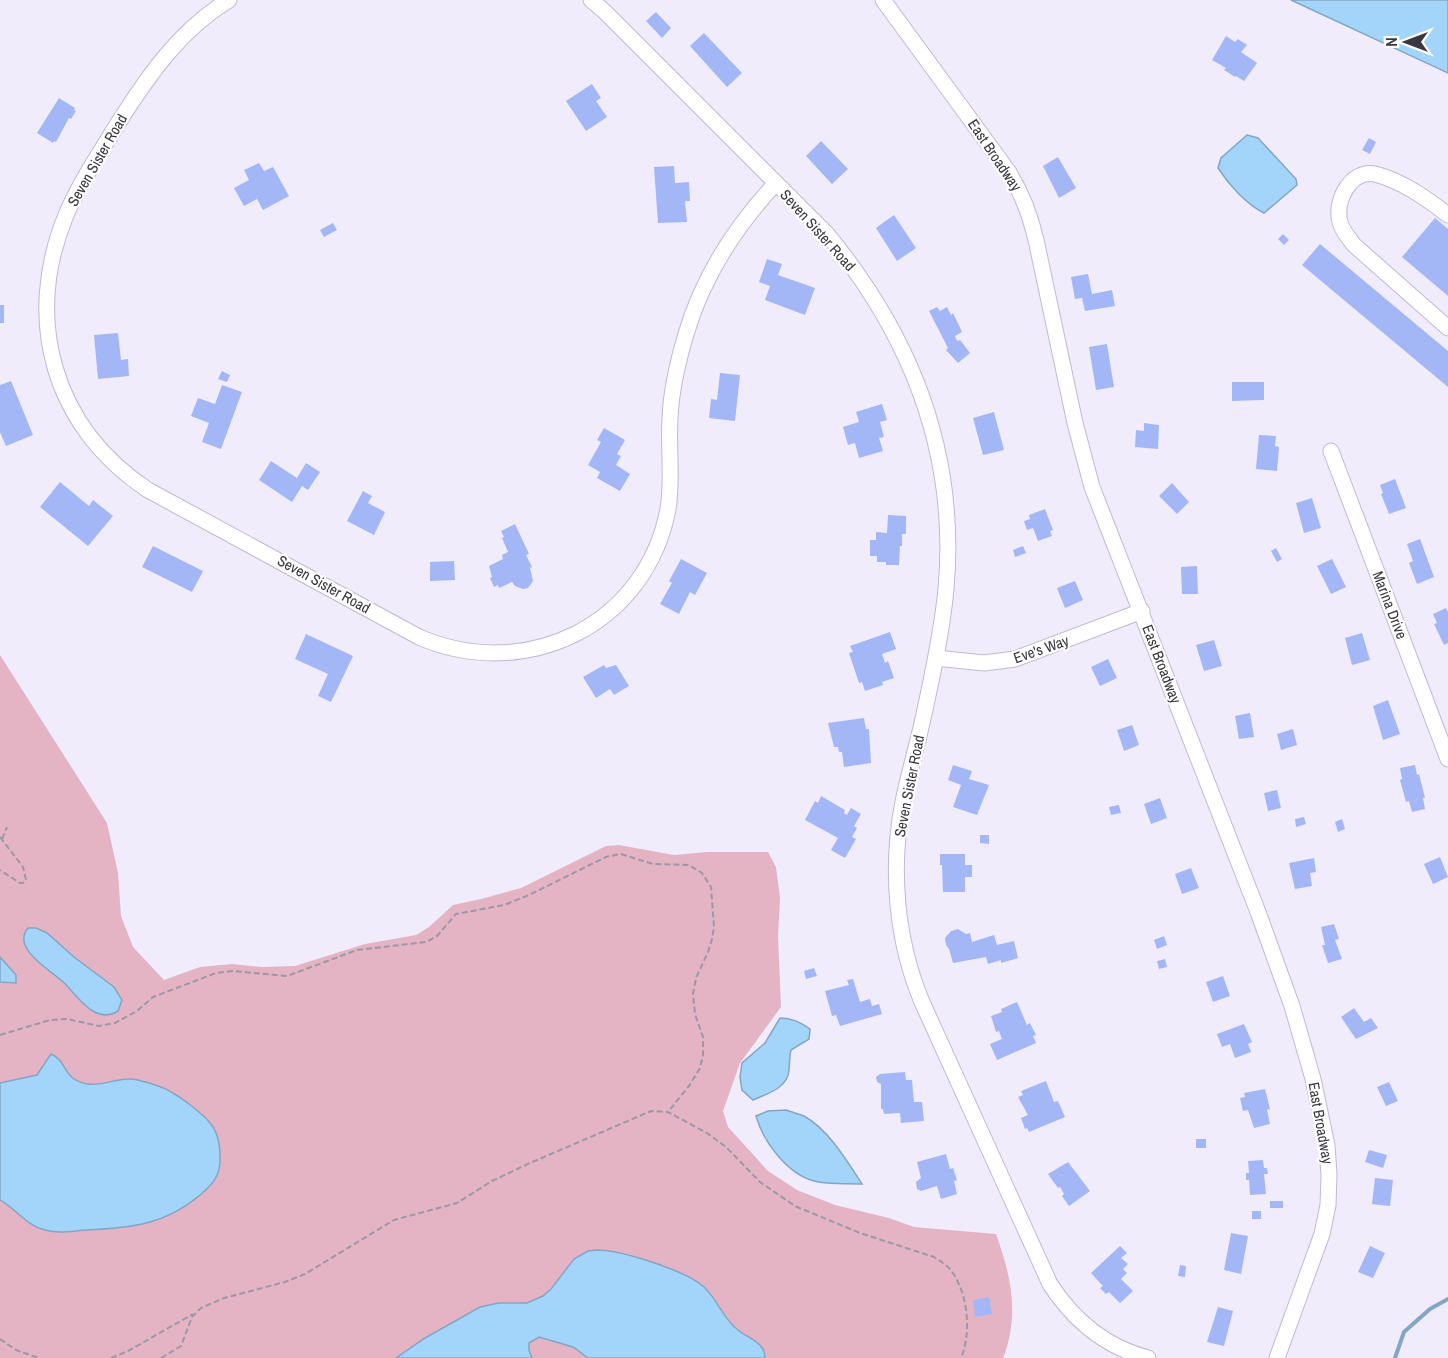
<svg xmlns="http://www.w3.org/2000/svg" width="1448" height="1358" viewBox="0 0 1448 1358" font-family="'Archivo Narrow',sans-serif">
<rect width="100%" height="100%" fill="#f0ecfc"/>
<path fill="#e4b4c4" d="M0 655 107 823 118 873 121 916 133 947 164 980 200 967 232 964 262 967 295 966 365 944 416 935 429 927 453 905 481 899 521 888 606 846 619 845 674 855 707 852H768L776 867 780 898 778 937 781 1007 740 1063 723 1111 728 1127 768 1171 797 1190 835 1205 889 1218 914 1227 996 1234C1011 1276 1020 1315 1003 1358H0Z"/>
<g fill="#a3d5fb" stroke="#84a6c3" stroke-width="1.5">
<path d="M1291 0H1448V73Z"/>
<path d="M1247 135 1258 138 1296 179 1297 185 1264 213C1246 204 1229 185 1218 168L1221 158Z"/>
<path d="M28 928H36L47 933 74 957 114 987 122 1000 118 1011C94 1026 77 994 62 981 50 970 11 948 28 928Z"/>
<path d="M0 957 16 975V983L0 982Z"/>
<path d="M780 1018C792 1018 800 1022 810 1029L809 1039 791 1050C789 1057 790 1062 789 1070 788 1088 767 1094 753 1100L742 1090 740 1077 742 1063 765 1043Z"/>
<path d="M51 1054C68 1061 62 1080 88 1084 102 1086 115 1079 128 1079 136 1078 164 1087 171 1092 182 1098 202 1113 210 1123 218 1132 220 1146 220 1157 221 1175 213 1184 200 1195 165 1225 130 1228 86 1230 72 1231 59 1234 45 1230 27 1226 16 1209 0 1200V1083L37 1075Z"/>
<path d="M786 1110C791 1112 799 1114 804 1116 829 1130 847 1161 862 1184 846 1183 830 1185 814 1181 787 1174 763 1141 756 1116L768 1111Z"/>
<path d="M597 1250C621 1250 687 1271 704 1287 718 1300 723 1319 738 1330 749 1339 765 1342 765 1358H588L573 1347 539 1337 529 1343V1350L532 1358H396L425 1338 480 1307 499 1303H527L543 1296 551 1289 574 1259 588 1251Z"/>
</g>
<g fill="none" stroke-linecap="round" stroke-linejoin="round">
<path stroke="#84a6c3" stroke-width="4" d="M1395 1358 1404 1332 1430 1309 1448 1299"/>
</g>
<g fill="#a3b7f6">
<path d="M656 12 671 28 662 38 646 21Z"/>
<path d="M704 33 742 73 727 87 690 46Z"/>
<path d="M1226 36 1235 42 1238 39 1247 45 1241 52 1257 63 1244 81 1236 76 1235 77 1224 70 1226 68 1212 60Z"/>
<path d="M592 84 601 98 596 101 607 117 586 131 566 101Z"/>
<path d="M59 98 75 108 74 110 76 111 71 119 69 118 56 142 54 141 53 143 37 133Z"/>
<path d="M1369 138 1376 142 1370 154 1362 150Z"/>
<path d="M821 141 848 169 832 184 806 156Z"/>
<path d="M1058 157 1076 188 1059 198 1043 166Z"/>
<path d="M259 163 264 171 273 167 289 196 263 210 257 199 244 206 234 188 249 180 244 170Z"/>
<path d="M674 166 675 183 689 182 690 201H685L687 222 658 223 654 167Z"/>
<path d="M894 215 916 248 897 261 876 228Z"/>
<path d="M1435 218 1448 229V296L1402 257Z"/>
<path d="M333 223 337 230 324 237 320 230Z"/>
<path d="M1283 234 1289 240 1284 245 1278 239Z"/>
<path d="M1320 244 1448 351V387L1302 265Z"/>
<path d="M767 259 782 264 778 275 815 288 805 315 765 300 770 286 759 282Z"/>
<path d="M1088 274 1092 294 1112 290 1115 306 1085 311 1082 298 1075 299 1071 277Z"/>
<rect x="0" y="305" width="4" height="18"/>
<path d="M937 307 940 311 947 307 951 315 953 313 962 332 955 336 957 341 960 340 970 353 958 363 946 350 948 348 929 311Z"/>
<path d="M118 333 121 360 128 359 129 376 98 379 94 335Z"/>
<path d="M1107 344 1114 387 1096 390 1089 347Z"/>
<path d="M222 371 230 375 227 382 218 379Z"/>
<path d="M720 373 740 375 735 421 709 418 711 399 717 400Z"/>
<path d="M11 381 33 435 6 446 0 432V385Z"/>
<path d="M1232 382H1264V400L1232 401Z"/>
<path d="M222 385 242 392 221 449 202 442 209 423 191 416 198 398 215 404Z"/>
<path d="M882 404 887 420 880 422 884 437 879 438 883 451 859 458 855 443 848 445 843 427 859 422 856 412Z"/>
<path d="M994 412 1004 450 983 455 973 418Z"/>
<path d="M1144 423 1159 425 1158 449 1135 447 1136 430 1144 431Z"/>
<path d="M604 428 625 440 617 454 621 456 616 465 630 474 620 491 597 478 600 472 588 465 601 442 597 440Z"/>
<path d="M1259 435 1276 436 1275 446 1279 447 1277 471 1256 469Z"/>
<path d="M271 461 297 478 306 463 320 472 308 490 302 486 292 502 259 480Z"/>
<path d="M1395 479 1406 508 1389 514 1381 494 1383 493 1380 485Z"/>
<path d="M60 482 89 506 93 500 113 516 88 546 40 507Z"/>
<path d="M1172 483 1189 502 1177 514 1159 496Z"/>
<path d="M363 491 372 496 368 503 385 512 374 535 347 521Z"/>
<path d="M1312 498 1321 528 1304 533 1296 503Z"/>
<path d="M1045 509 1053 530 1050 531 1052 536 1038 541 1033 528 1027 530 1024 521 1030 519 1029 515Z"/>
<path d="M888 515 906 516V534H902V546H900L899 565H886V562H877V556H870V540H876V532L887 533Z"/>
<path d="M515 524 529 554 526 555 532 567 530 568 533 581 528 588 523 589 515 586 512 582 499 588 498 585 494 587 490 578 492 577 489 566 503 559 502 555 508 552 502 538 504 537 501 531Z"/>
<path d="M1420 539 1434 577 1417 584 1409 563 1413 561 1407 544Z"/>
<path d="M153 546 203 571 192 592 142 567Z"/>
<path d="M1023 546 1026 553 1015 557 1013 550Z"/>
<path d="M1276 548 1282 559 1277 562 1271 551Z"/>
<path d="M681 559 707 573 695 595 690 592 679 614 660 604 672 583 669 581Z"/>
<path d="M1332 559 1346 587 1331 594 1317 566Z"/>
<path d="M454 561 455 580 430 581V562Z"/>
<path d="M1197 566 1198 594H1182L1181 567Z"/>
<path d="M1075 581 1083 600 1065 608 1057 588Z"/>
<path d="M1446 608 1448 612V643L1444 645 1434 624 1437 623 1433 614Z"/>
<path d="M890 632 896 649 882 654 885 663 888 661 894 678 882 682 883 685 865 691 862 682 859 683 849 653 853 652 850 646Z"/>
<path d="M1362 633 1370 660 1352 665 1345 638Z"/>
<path d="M306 634 353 656 331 702 318 696 328 674 295 659Z"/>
<path d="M1214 640 1222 666 1204 671 1196 645Z"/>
<path d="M1108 659 1117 678 1100 686 1091 667Z"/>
<path d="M604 665 606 668 616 665 629 686 614 695 610 689 596 698 583 677Z"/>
<path d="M1388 700 1400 734 1383 740 1373 706Z"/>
<path d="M1250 713 1254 737 1239 739 1235 716Z"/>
<path d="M864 718 866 729H869L871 763 844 767 842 752H839L838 747H834L828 723Z"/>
<path d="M1132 725 1139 745 1124 751 1117 730Z"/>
<path d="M1293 729 1297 745 1281 750 1277 734Z"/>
<path d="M953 765 972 771 969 779 989 785 977 815 953 807 961 785 948 780Z"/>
<path d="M1415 765 1417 775 1419 774 1425 798H1423L1425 809 1412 812 1409 801 1406 802 1400 780 1402 779 1400 768Z"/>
<path d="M1277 790 1281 808 1268 811 1264 793Z"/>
<path d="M821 796 845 810 844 813 847 815 851 808 861 814 854 826 857 828 852 837 856 839 845 858 831 850 838 838 805 820 815 801 818 803Z"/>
<path d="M1160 798 1167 818 1151 824 1144 804Z"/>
<path d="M1119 805 1121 813 1111 815 1109 807Z"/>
<path d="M1304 817 1306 824 1296 827 1295 819Z"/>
<path d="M1342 819 1345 829 1338 832 1335 822Z"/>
<path d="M980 835H989V844L980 843Z"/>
<path d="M940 854H965V865H972V877H965V892H943L942 865H940Z"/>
<path d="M1440 857 1448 877 1433 884 1424 864Z"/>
<path d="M1314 858 1316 872 1310 873 1312 886 1295 889 1289 863Z"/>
<path d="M1191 868 1199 888 1182 894 1175 874Z"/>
<path d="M1334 924 1339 939 1335 940 1342 959 1328 963 1322 945H1325L1321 927Z"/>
<path d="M958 929 966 934 970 933 972 942 994 935 997 945 1014 941 1018 958 1001 963V960L988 964 986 957 953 963 949 949 946 945 945 938 951 931Z"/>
<path d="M1164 936 1167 945 1157 949 1154 940Z"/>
<path d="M1165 959 1167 967 1159 969 1157 961Z"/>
<path d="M814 968 817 976 806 979 804 971Z"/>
<path d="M1223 976 1230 996 1213 1002 1206 982Z"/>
<path d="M853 979 860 1002 870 999 872 1006 879 1004 882 1014 840 1026 836 1015 832 1016 825 991 849 985 847 980Z"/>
<path d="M1017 1002 1027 1025 1030 1023 1036 1035 1033 1036 1036 1043 997 1060 990 1044 1002 1039 999 1031 996 1032 991 1016 1002 1012 1001 1009Z"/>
<path d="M1354 1008 1364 1022 1371 1018 1378 1028 1356 1039 1341 1017Z"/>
<path d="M1244 1024 1252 1042 1248 1044 1251 1052 1235 1058 1230 1044 1222 1047 1217 1034Z"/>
<path d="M905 1072 906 1080H912L914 1102H922L924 1121 901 1123 900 1113 884 1114 883 1109H881V1084L877 1082 876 1077 880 1074Z"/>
<path d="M1046 1081 1054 1102 1058 1101 1065 1117 1029 1132 1027 1128 1025 1129 1021 1118 1028 1115 1018 1097 1023 1095 1021 1091Z"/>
<path d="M1389 1082 1398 1101 1386 1106 1377 1087Z"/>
<path d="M1265 1089 1270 1109 1267 1110 1270 1124 1254 1128 1248 1110 1243 1111 1240 1098 1245 1097 1244 1093Z"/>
<rect x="1196" y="1139" width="10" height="9"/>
<path d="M1369 1150 1387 1155 1383 1168 1365 1162Z"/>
<path d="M946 1154 950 1169 953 1168 957 1180 954 1181 957 1194 941 1199 937 1186 921 1191 917 1189 916 1182 921 1178 917 1162Z"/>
<path d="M1263 1160 1264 1168H1267L1268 1174H1264L1266 1194 1250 1195 1249 1180H1246V1173H1249L1248 1161Z"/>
<path d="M1068 1162 1090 1191 1069 1206 1062 1196 1064 1194 1060 1187 1058 1188 1048 1174Z"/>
<path d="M1375 1178 1393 1180 1390 1206 1372 1204Z"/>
<rect x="1270" y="1201" width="13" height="7"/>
<rect x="1252" y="1211" width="9" height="8"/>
<path d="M1231 1233 1248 1236 1241 1274 1224 1270Z"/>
<path d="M1120 1246 1127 1253 1121 1258 1128 1264 1123 1269 1127 1273 1121 1279 1133 1291 1120 1303 1109 1292 1106 1294 1100 1288 1103 1286 1091 1273Z"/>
<path d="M1370 1246 1385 1253 1373 1278 1358 1272Z"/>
<path d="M1180 1265 1186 1266 1185 1277 1178 1276Z"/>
<path d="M989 1297 992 1314 975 1317 973 1300Z"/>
<path d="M1218 1307 1233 1311 1224 1346 1207 1342Z"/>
</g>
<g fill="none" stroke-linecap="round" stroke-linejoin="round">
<g stroke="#c0bace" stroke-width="17">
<g id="minor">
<path d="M229 0C178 31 146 79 115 128 98 156 79 184 66 215 23 320 53 427 148 490L419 637C525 683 646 626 668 509 673 479 668 449 670 418 671 390 678 361 686 334 703 276 735 227 776 183"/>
<path d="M591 0 604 11 827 234C912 337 958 454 946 589 942 631 933 673 924 714 918 743 909 772 903 802 890 868 896 940 922 1002L1050 1284C1074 1321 1105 1347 1148 1358"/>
<path d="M883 0 1008 171C1022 193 1030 214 1036 240L1075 423 1092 487 1258 912 1292 1006 1313 1079 1327 1145 1329 1175 1328 1205 1322 1234 1277 1358"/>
<path d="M1448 215C1426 198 1402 181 1375 174 1351 169 1334 201 1340 222 1342 231 1349 238 1354 245L1448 328"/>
<path d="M1331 451 1448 759"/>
<path d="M936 658 984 663 1015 659 1142 611"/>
</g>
</g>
<g stroke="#9c98a5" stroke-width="2" stroke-dasharray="6 3" stroke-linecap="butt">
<path d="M0 837 23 867 26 880 23 883H20L0 870"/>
<path d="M2 839 7 827"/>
<path d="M0 1035 50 1020 67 1019 99 1026 115 1023 137 1011 153 997 216 973 233 971 287 976 357 950 426 942 437 936 456 914 504 905 529 895 606 857 621 854 653 864 689 865 702 873 711 887 714 927 712 939 708 952 696 978 693 994 695 1014 703 1037V1055L700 1068 689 1086 668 1112"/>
<path d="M0 1339 16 1350 39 1358"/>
<path d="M111 1358 128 1351 193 1314"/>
<path d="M161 1358 181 1346 192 1317 201 1308 224 1298 285 1282 305 1274 394 1220 457 1203 492 1181 530 1163 651 1111 668 1112 707 1133 726 1147 760 1182 795 1206 860 1233 934 1257C940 1261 945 1264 949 1268 968 1290 972 1332 961 1358"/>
</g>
<use href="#minor" stroke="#fff" stroke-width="15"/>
</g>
<g text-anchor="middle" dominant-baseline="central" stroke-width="4.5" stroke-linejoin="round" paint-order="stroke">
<g font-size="15" fill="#3a3740" stroke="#fff">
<text transform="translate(995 155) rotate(56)">East Broadway</text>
<text transform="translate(97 160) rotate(-60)">Seven Sister Road</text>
<text transform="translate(818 230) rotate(48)">Seven Sister Road</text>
<text transform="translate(324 584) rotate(29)">Seven Sister Road</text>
<text transform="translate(1390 605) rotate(69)">Marina Drive</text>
<text transform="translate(1041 649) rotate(-19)">Eve's Way</text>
<text transform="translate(1162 664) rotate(69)">East Broadway</text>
<text transform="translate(909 786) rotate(-79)">Seven Sister Road</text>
<text transform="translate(1321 1123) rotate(80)">East Broadway</text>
</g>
</g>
<g transform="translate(1406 42) rotate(270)" stroke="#ffffff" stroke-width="4.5" paint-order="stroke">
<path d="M0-4.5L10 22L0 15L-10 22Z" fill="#3a3740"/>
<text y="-9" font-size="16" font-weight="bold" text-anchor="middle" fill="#3a3740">N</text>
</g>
</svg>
